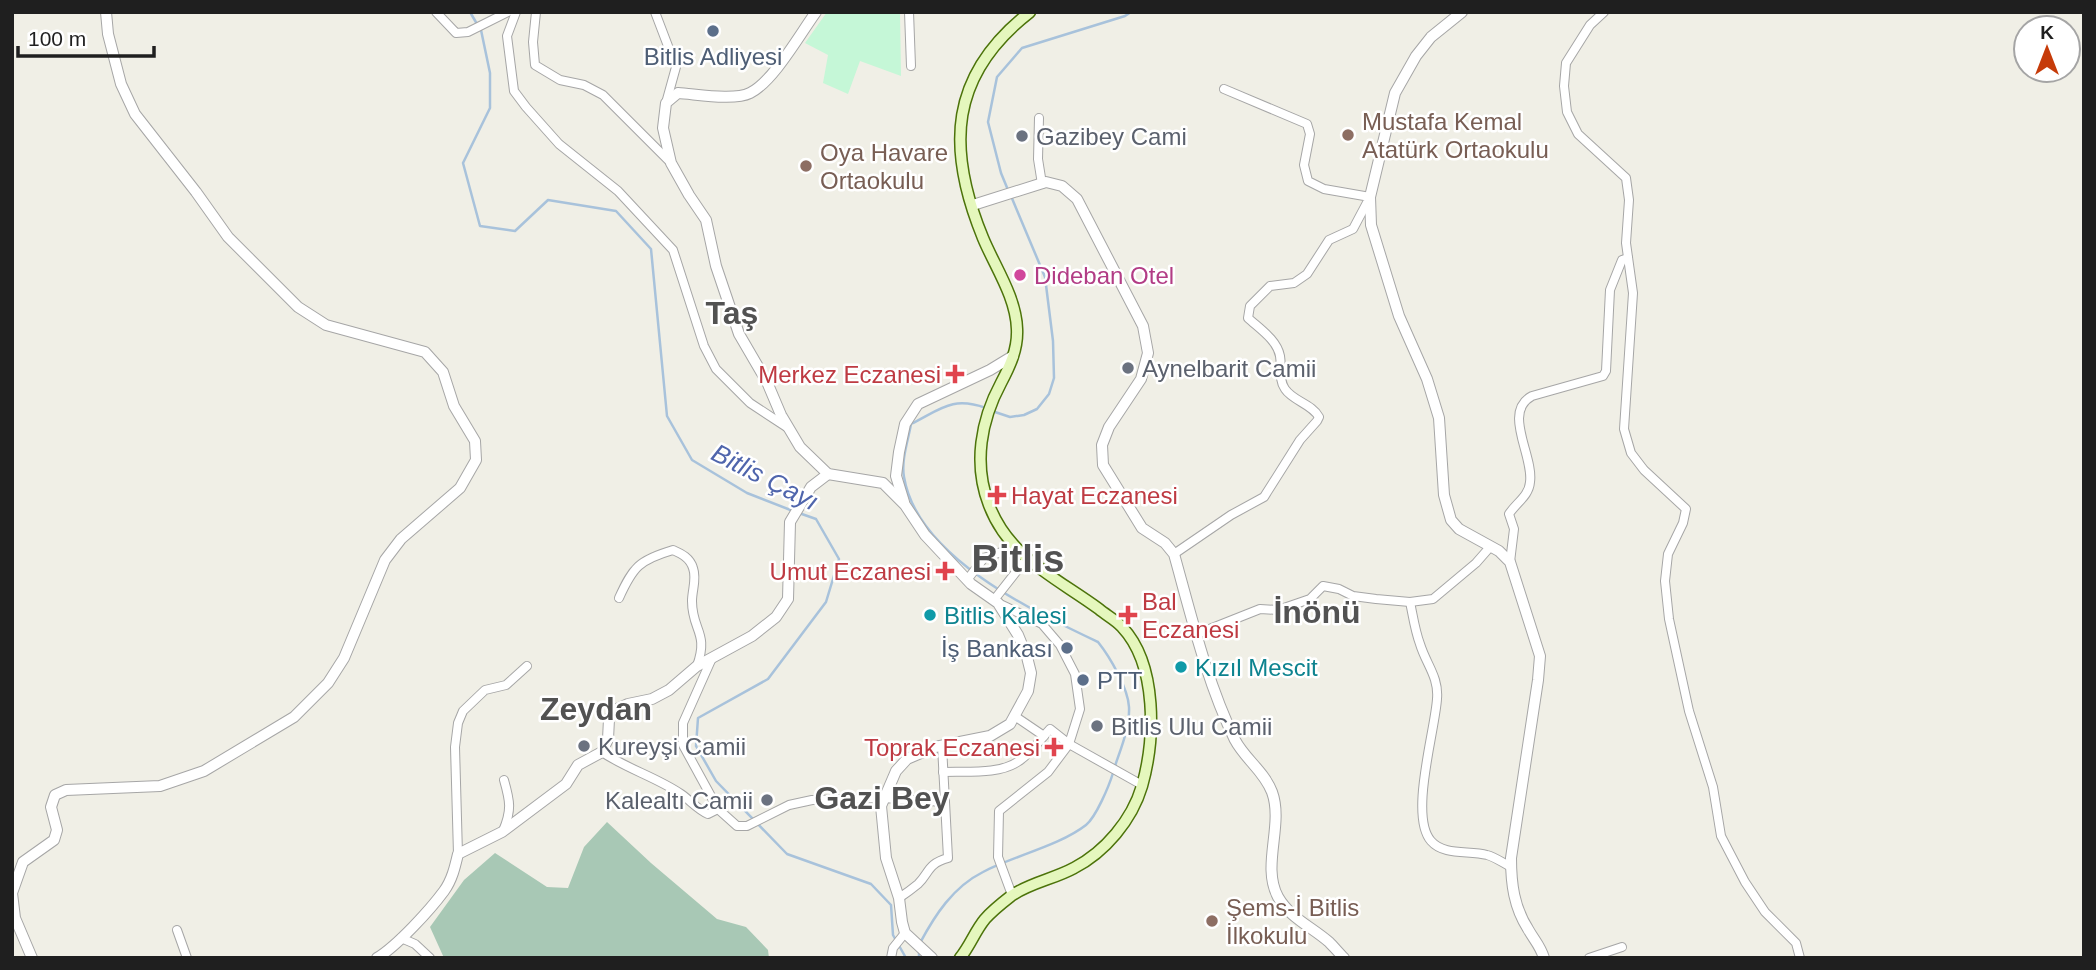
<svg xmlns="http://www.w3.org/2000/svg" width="2096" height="970" viewBox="0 0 2096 970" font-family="Helvetica,sans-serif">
<rect width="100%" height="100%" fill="#f0efe6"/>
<path fill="#a8c8b5" d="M607 822 651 863 717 919 746 927 768 950 769 958H444L430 927 464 880 495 853 547 887 568 888 584 847Z"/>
<path fill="#c5f7d7" d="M827 12H900L901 76 860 61 848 94 823 83 828 55 805 43Z"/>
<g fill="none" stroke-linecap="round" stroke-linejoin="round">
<g stroke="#a8c2db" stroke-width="2.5">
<path d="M470 12 477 24"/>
<path d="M481 30 490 73V108L463 163 480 226 515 231 548 200 616 211 651 249 667 416 692 460 747 493 793 511"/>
<path d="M1008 190 1001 173 988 122 997 77 1022 48 1125 16 1131 12"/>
<path d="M986 408C952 396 941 409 911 424 908 441 901 460 904 477 917 557 1033 611 1098 642 1110 657 1128 688 1129 707 1130 727 1121 748 1115 766"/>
<path d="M992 411 1010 417 1024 415 1037 409 1049 394 1054 378 1053 341 1045 277 1011 196"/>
<path d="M799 513 816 519 839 559 826 602 768 679 698 718 696 746 716 781 787 854 871 884 891 905 893 935 906 958"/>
<path d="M920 943C935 915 953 887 983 872 1013 856 1059 846 1086 825 1096 817 1109 786 1113 773"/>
<path d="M919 958V950"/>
</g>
<g stroke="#a6a6a6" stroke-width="10">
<g id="minor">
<path d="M436 12 456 33 468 32 508 12"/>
<path d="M516 12 507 36 514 91 526 107 559 144 618 191 673 250 704 346 716 369 750 403 788 428"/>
<path d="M536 12 533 42 535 65 560 80 584 85 603 95 671 163"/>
<path d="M655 12 676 67 666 103"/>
<path d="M909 12 911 66"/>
<path d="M1604 12 1590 25 1566 63 1564 86 1567 112 1578 134 1626 178 1629 200 1626 243 1633 293 1624 429 1631 453 1644 470 1686 509 1683 523 1668 554 1665 581 1669 619 1689 711 1713 787 1721 836 1745 882 1765 912 1796 943 1800 958"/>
<path d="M1039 118 1038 159 1042 184"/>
<path d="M1174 554 1231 515 1264 497 1300 440 1317 421 1319 417C1312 404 1293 401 1285 389 1278 379 1282 367 1280 356 1277 340 1260 329 1248 318L1250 306 1270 286 1294 283 1307 274 1329 240 1353 229 1370 197 1324 189 1308 181 1304 165 1310 134 1307 124 1224 89"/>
<path d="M1510 562 1514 529 1509 514C1516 503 1529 496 1530 482 1534 456 1502 412 1532 396L1603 376 1606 371 1610 290 1622 260 1628 258"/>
<path d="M967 580 984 558 1016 547"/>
<path d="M619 598C633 567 639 560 673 550 682 554 690 558 693 568 697 579 692 590 692 601 692 631 709 632 697 666"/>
<path d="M994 600 1027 558"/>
<path d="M1410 602C1413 616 1415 631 1420 644 1426 664 1439 677 1437 699 1435 731 1409 816 1431 841 1444 856 1469 850 1487 855 1495 857 1503 863 1511 867"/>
<path d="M998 603 1042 624 1060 645 1075 674 1080 709 1069 744 1048 772 999 811 998 857 1012 895"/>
<path d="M1197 634 1260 609 1278 610 1310 599 1323 586 1339 589 1353 596 1376 599 1410 602 1433 599 1476 563 1490 547"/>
<path d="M712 658 683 723V745L718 809 737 826H747L789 805 812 800 883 798 944 802"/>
<path d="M1016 717 1044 736"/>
<path d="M602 752C627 769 656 777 681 794 691 801 697 809 708 814L718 809"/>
<path d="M943 772C967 771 999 775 1019 761 1031 753 1041 739 1050 729L1069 744 1142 785"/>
<path d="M503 831C512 810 510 801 504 780"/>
<path d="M458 854 455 747 458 723 463 711 485 690 506 685 527 666"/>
<path d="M899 898C905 894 912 889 918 884 930 872 927 864 948 858L942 746"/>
<path d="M177 930 187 958"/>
<path d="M401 938 415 944 430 958"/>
<path d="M891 958 893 948 905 933"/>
<path d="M1589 958 1622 947"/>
</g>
</g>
<g stroke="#a6a6a6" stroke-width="12">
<g id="tertiary">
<path d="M816 12C800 34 773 82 750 93 734 101 696 94 678 93L666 103 663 128 671 163 689 195 706 220 716 266 739 334 767 382 781 415 800 447 828 474 883 483 905 505 925 535 971 584 998 603 1018 635 1027 657 1031 673 1028 691 1010 724 990 736 935 747 907 759 896 771 881 806 886 858 899 898 902 922 905 933 932 958"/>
<path d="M1462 12 1431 37 1416 56 1395 93 1370 197 1371 225 1399 316 1427 379 1439 418 1444 495 1451 520 1459 529 1499 551 1510 562 1540 656 1538 680 1511 858C1511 884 1514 907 1528 929 1534 940 1540 945 1544 958"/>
<path d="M973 205 1046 182 1062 186 1077 199 1143 326 1148 353 1141 379 1109 427 1102 445 1103 465 1142 528 1165 543 1174 554C1191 615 1207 683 1235 740 1245 759 1264 771 1272 792 1284 825 1261 866 1278 897 1290 918 1312 927 1329 942 1334 947 1339 953 1344 958"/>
<path d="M904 502 896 476 899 452 905 424 918 404 990 370 1013 356"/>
<path d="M32 958 15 918 12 893 23 862 54 840 57 830 51 807 55 795 66 790 160 786 204 771 294 717 328 683 344 658 385 560 401 539 460 488 476 460 475 441 454 406 443 372 425 352 326 325 298 307 228 237 196 192 135 114 121 84 108 34 106 12"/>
<path d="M377 958C397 946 430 910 444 891 452 880 455 867 458 854L502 832 566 784 578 765 602 752 608 739 609 719 615 710 628 704 652 699 669 690 697 666 752 636 776 617 788 599 790 522 811 487 828 474"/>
</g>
</g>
<g stroke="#4c730a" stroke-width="13">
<path id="secondary" d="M960 958C970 946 975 931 985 919 992 911 1002 903 1011 896 1029 883 1054 879 1074 868 1105 852 1132 820 1142 786 1155 740 1158 665 1122 627 1116 620 1106 615 1099 609 1057 578 1009 558 989 505 973 464 981 420 1001 383 1010 366 1018 349 1017 329 1016 297 995 267 983 238 946 148 949 75 1030 12"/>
</g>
<use href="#minor" stroke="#fff" stroke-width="8"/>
<use href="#tertiary" stroke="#fff" stroke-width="10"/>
<use href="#secondary" stroke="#e5f7bd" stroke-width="10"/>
</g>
<g fill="#5c6f8a" stroke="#fff" stroke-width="2.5">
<circle cx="713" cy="31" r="7"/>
<circle cx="1067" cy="648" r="7"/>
<circle cx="1083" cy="680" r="7"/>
</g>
<g fill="#8d6e63" stroke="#fff" stroke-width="2.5">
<circle cx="1348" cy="135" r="7"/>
<circle cx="806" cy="166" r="7"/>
<circle cx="1212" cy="921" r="7"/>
</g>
<g fill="#6b7280" stroke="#fff" stroke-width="2.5">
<circle cx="1022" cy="136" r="7"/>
<circle cx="1128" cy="368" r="7"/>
<circle cx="1097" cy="726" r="7"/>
<circle cx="584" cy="746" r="7"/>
<circle cx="767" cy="800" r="7"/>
</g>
<circle fill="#d1479c" stroke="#fff" stroke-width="2.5" cx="1020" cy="275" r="7"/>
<g fill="#e0444e" stroke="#fff" stroke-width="2.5">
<path d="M951.5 363.5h7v7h7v7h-7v7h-7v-7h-7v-7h7z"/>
<path d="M993.5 484.5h7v7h7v7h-7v7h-7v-7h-7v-7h7z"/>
<path d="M941.5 560.5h7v7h7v7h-7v7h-7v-7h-7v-7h7z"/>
<path d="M1124.5 604.5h7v7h7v7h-7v7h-7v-7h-7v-7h7z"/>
<path d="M1050.5 736.5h7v7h7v7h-7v7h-7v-7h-7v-7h7z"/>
</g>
<g fill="#0f9aa8" stroke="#fff" stroke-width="2.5">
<circle cx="930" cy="615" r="7"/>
<circle cx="1181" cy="667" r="7"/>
</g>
<g text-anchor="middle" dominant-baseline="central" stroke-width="5" stroke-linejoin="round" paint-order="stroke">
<g font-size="24" fill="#4e5e75" stroke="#fff">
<text x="713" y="56">Bitlis Adliyesi</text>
<text x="1053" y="648" text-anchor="end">İş Bankası</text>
<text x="1097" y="680" text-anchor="start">PTT</text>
</g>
<g font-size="24" fill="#785e54" stroke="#fff" text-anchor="start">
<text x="1362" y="121">Mustafa Kemal<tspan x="1362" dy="28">Atatürk Ortaokulu</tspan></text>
<text x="820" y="152">Oya Havare<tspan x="820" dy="28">Ortaokulu</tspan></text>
<text x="1226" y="907">Şems-İ Bitlis<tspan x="1226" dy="28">İlkokulu</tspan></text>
</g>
<g font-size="24" fill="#5b616d" stroke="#fff" text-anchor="start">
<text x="1036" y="136">Gazibey Cami</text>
<text x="1142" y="368">Aynelbarit Camii</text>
<text x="1111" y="726">Bitlis Ulu Camii</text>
<text x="598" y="746">Kureyşi Camii</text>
<text x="753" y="800" text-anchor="end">Kalealtı Camii</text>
</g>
<g font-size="24" fill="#b23c85" stroke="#fff" text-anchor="start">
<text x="1034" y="275">Dideban Otel</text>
</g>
<g font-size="24" fill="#be3a42" stroke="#fff" text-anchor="end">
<text x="941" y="374">Merkez Eczanesi</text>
<text x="1011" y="495" text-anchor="start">Hayat Eczanesi</text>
<text x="931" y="571">Umut Eczanesi</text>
<text x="1142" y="601" text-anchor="start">Bal<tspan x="1142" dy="28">Eczanesi</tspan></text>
<text x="1040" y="747">Toprak Eczanesi</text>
</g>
<g font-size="24" fill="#0d838f" stroke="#fff" text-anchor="start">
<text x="944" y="615">Bitlis Kalesi</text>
<text x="1195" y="667">Kızıl Mescit</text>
</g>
<g font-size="26" font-style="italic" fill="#4f65ac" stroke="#fff">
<text transform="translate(765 477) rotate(27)">Bitlis Çayı</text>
</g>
<g font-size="32" font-weight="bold" fill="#525252" stroke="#fff">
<text x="732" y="313">Taş</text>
<text x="1317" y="612">İnönü</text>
<text x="596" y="709">Zeydan</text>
<text x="882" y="798">Gazi Bey</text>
</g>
<g font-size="38" font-weight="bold" fill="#525252" stroke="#fff">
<text x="1018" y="559">Bitlis</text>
</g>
</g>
<rect width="2096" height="970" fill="none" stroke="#1f1f1f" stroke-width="28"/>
<g transform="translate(2047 49)"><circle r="33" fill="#ffffff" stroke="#a5a5a5" stroke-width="2"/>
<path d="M0-5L12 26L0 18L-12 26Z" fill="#c63b09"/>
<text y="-10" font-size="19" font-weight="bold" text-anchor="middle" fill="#1f1f1f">K</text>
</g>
<path d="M18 46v10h136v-10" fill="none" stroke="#1f1f1f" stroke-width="3.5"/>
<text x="28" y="46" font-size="21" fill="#1f1f1f" stroke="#ffffff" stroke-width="5" paint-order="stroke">100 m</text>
</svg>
